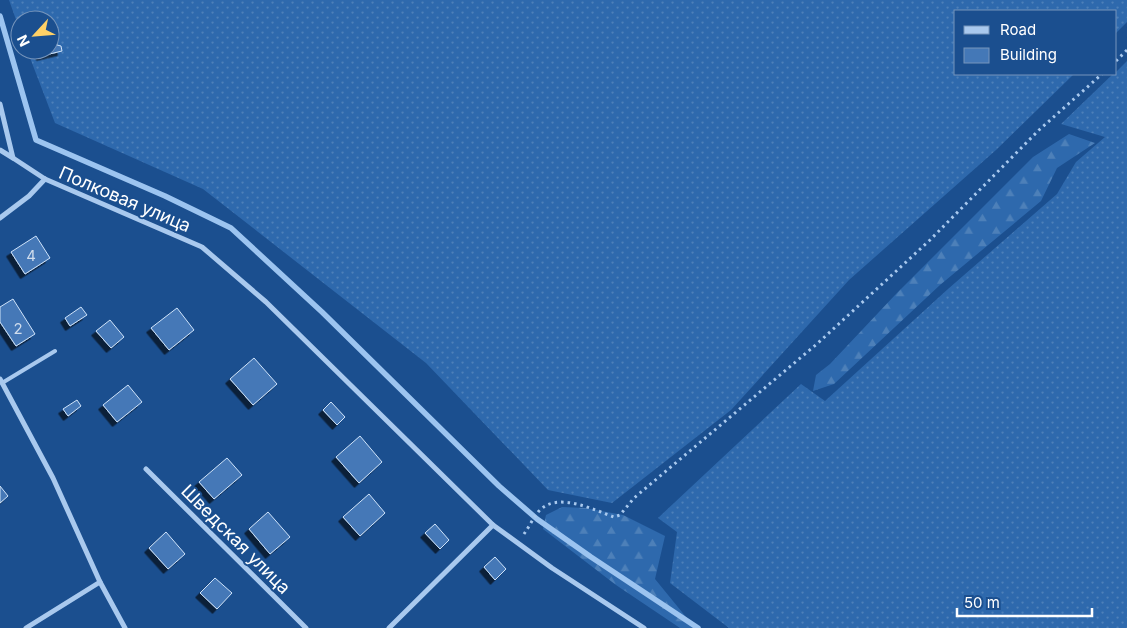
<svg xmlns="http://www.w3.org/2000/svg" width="1127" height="628" viewBox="0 0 1127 628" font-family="Inter,sans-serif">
<defs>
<pattern id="grass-dots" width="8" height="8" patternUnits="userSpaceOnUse" patternTransform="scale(1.25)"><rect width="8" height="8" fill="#2e69ad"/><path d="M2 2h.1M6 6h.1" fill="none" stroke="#4d80b9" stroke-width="1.8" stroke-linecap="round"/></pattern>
<pattern id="forest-firs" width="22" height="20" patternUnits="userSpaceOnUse" patternTransform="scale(1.25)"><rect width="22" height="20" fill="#2e69ad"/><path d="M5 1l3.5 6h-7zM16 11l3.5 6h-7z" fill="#4d80b9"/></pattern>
<filter id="shadow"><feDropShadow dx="-4.5" dy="4.5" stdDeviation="0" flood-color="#0009"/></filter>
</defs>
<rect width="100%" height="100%" fill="#1b4f8f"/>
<g fill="url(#grass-dots)">
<path d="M9 0H1127V22L1116 33V11H956V74H1074L996 150 849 280 731 410 612 503 548 490 426 363 203 189 55 123 27 50H50V20H20V31Z"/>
<path d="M1127 61V628H729L670 583 677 532 658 518 801 384 825 401 948 289 1057 194 1076 162 1105 137 1061 124 1113 74H1116V72Z"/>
</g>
<g fill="url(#forest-firs)">
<path d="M1069 134 1095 143 1057 168 1041 201 940 285 834 384 813 391 816 375 830 364 895 295 1033 157Z"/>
<path d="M562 507 585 508 623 515 665 536 655 579 695 628H680L616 585 543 529 546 515Z"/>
</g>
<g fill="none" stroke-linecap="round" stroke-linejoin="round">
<path stroke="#9cc4f0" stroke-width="5.5" d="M0 16 36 140 165 196 231 228 322 312 499 486 537 519 591 557 698 628"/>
</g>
<g fill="#4478b7" stroke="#cfe3fa" filter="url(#shadow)">
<path d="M53 28 57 45 61 46 62 51 41 56 40 50H50V29Z"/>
<path d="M36 236 50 258 25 274 11 252Z"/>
<path d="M13 299 35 334 16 346 0 322V307Z"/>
<path d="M81 307 87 315 70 326 65 318Z"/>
<path d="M177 308 194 330 169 350 151 328Z"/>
<path d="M110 320 124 337 111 348 96 331Z"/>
<path d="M254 358 277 384 253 405 230 379Z"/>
<path d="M128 385 142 402 117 422 103 405Z"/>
<path d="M77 400 81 406 68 416 63 409Z"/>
<path d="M331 402 345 417 337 425 323 410Z"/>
<path d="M360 436 382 462 359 483 336 457Z"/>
<path d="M227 458 242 475 214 499 199 482Z"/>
<path d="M0 486 8 496 0 503Z"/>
<path d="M369 494 385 513 360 536 343 517Z"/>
<path d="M268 512 290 537 270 554 249 529Z"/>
<path d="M435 524 449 540 440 549 425 533Z"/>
<path d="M166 532 185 554 168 569 149 548Z"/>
<path d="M495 557 506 569 495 580 484 567Z"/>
<path d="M215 578 232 593 217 609 200 593Z"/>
</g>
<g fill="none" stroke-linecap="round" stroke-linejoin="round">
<g stroke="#a9c9ee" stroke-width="3" stroke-dasharray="2.5 4" stroke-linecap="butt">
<path d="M1116 61 1127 50"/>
<path d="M524 534C529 527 533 518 539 511 557 491 594 510 614 517L620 515 634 498 818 343 930 240 1039 130 1102 74"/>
</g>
<path stroke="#a9c9ee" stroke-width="4" d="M2 383 55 351"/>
<g stroke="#a9c9ee" stroke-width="5">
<path d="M0 104 13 158 45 179 202 247 266 302 493 525 552 568 644 628"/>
<path d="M0 150 13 158"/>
<path d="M0 218 29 196 45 179"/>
<path d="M0 379 53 478 100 582 125 628"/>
<path d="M146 469 306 628"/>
<path d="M26 628 100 582"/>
<path d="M389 628 493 525"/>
</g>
</g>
<g text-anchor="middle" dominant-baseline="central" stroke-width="4" stroke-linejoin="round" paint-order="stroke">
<g font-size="15" fill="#d0dded">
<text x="31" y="255">4</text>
<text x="18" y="328">2</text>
</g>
<g font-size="18" fill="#fff" stroke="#1b4f8f">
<text transform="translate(125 199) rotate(23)">Полковая улица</text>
<text transform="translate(236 539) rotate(45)">Шведская улица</text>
</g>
</g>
<rect x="954" y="10" width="162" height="65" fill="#1b4f8f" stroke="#7695bc"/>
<rect x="964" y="26" width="25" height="8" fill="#a9c9ee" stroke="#7695bc"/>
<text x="1000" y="35" font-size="15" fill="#ffffff">Road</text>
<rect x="964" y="48" width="25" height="15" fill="#4478b7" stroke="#7695bc"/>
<text x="1000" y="60" font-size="15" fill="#ffffff">Building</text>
<g transform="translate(35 35) rotate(244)"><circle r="24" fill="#1b4f8f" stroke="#7695bc"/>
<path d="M0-4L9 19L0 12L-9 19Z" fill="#ffd166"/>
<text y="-8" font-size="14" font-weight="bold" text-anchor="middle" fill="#ffffff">N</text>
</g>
<path d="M957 608v8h135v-8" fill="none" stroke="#ffffff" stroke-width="2.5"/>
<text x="964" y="608" font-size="15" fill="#ffffff" stroke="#1b4f8f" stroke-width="4" paint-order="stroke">50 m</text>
</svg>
